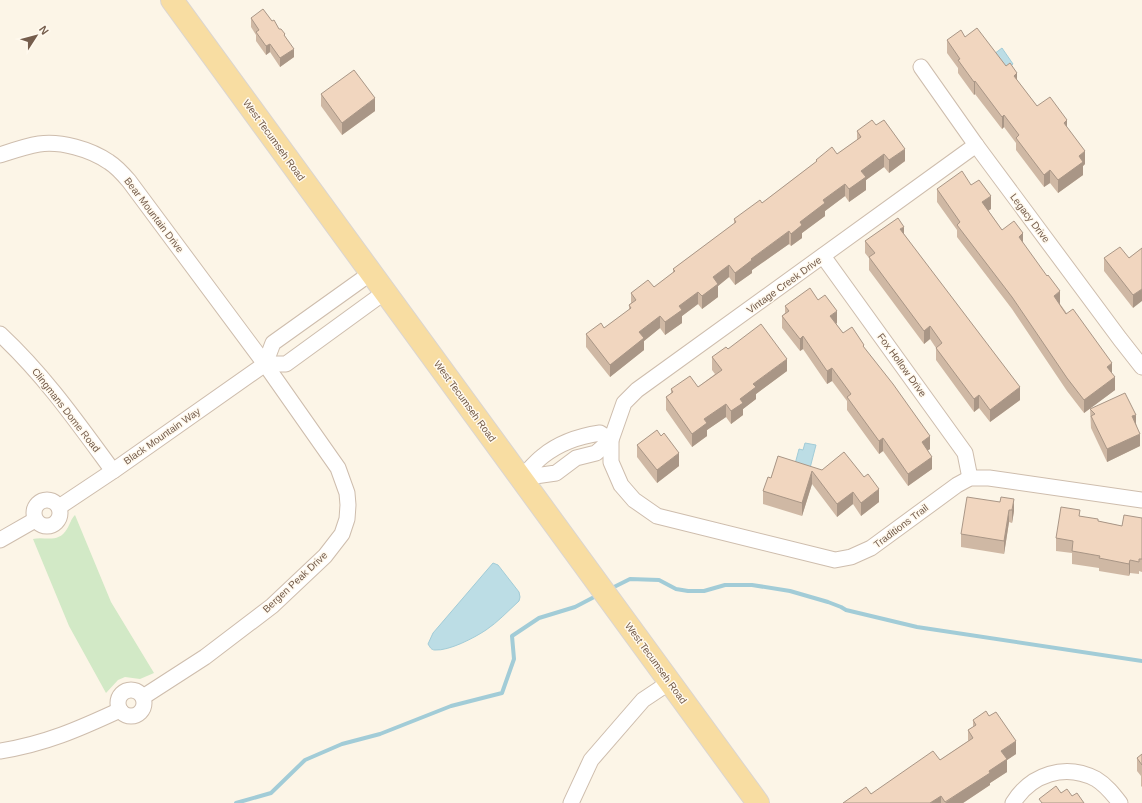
<svg xmlns="http://www.w3.org/2000/svg" width="1142" height="803" viewBox="0 0 1142 803" font-family="Helvetica,sans-serif">
<rect width="100%" height="100%" fill="#fcf5e7"/>
<path fill="#d2e9c6" d="M75 515 111 602 154 673 140 679 125 677 118 680 106 693 69 626 33 539C45 536 58 544 67 529 70 524 71 519 75 515Z"/>
<g fill="#bcdde5" stroke="#a2ccd7">
<path d="M1002 48 1013 64 1006 70 994 54Z"/>
<path d="M805 443 816 445 810 468 795 464 799 449 803 450Z"/>
<path d="M493 563 498 565 519 592 520 597 519 601C508 611 498 622 486 630 474 638 449 651 435 650 431 650 430 647 428 644L433 633Z"/>
</g>
<g fill="none" stroke-linecap="round" stroke-linejoin="round">
<g stroke="#a2ccd7" stroke-width="4">
<path d="M610 589 630 579 659 580 676 589 688 591H704L725 585H752L790 591 828 602 841 607 846 610 917 627 1142 661"/>
<path d="M236 803 271 793 305 760 342 744 380 734 451 706 502 693 514 659 512 636 539 618 575 607 598 595"/>
</g>
<g stroke="#cebdad" stroke-width="17">
<g id="street">
<path d="M921 67 976 145 1120 339 1142 367"/>
<path d="M976 145 637 390 624 403 611 440V462L621 485 634 500 657 516 835 560 851 557 871 548 957 485 970 478H989L1142 500"/>
<path d="M0 155C12 151 26 146 39 144 61 141 90 149 109 162 117 167 123 174 129 181L265 364 338 468 347 493 348 505 347 519 342 534 325 556 272 606 205 657 143 697"/>
<path d="M823 256 965 453 970 478"/>
<path d="M0 334C45 376 77 422 113 471"/>
<path d="M265 364H286L385 292"/>
<path d="M600 433 611 440 596 453 576 458 556 473 521 478C528 471 535 462 543 456 559 443 580 436 600 433Z"/>
<circle cx="47" cy="513" r="13"/>
<path d="M59 507 113 471 265 364 273 343 371 273"/>
<path d="M0 540 35 520"/>
<circle cx="131" cy="703" r="13"/>
<path d="M0 751C45 744 79 729 120 710"/>
<path d="M571 803 591 760 643 700 670 682"/>
<path d="M1013 803C1031 774 1065 763 1096 779 1106 785 1113 794 1120 803"/>
</g>
</g>
<g stroke="#dbd5d0" stroke-width="24">
<path id="primary" d="M172 0 758 803"/>
</g>
<use href="#street" stroke="#fff" stroke-width="15"/>
<use href="#primary" stroke="#f8dda2" stroke-width="22"/>
</g>
<g fill="#cfb8a4">
<path d="M251 18 272 21 285 36 294 57 280 67 270 52 266 55 256 41V35L251 27Z"/>
<path d="M965 37 1006 66 1037 106 1067 128 1085 164 1083 166V175L1058 193 1050 183 1044 187 1016 150V143L1004 127 1002 129 975 94 974 95 958 73V68L947 53V40Z"/>
<path d="M321 94 375 111 342 135 321 106Z"/>
<path d="M857 131 905 161 889 173 884 167 866 180V190L849 202 845 196 825 211V216L802 233V238L791 246 789 244 752 270V273L735 285 729 277 718 286V297L702 309 698 304 682 316V323L665 335 660 328 644 341V350L610 377 586 347V334L604 328 629 310V305L631 303V293L654 287 673 273V269L734 224V219L762 203 816 162V160L837 154 857 140Z"/>
<path d="M971 185 991 209 988 210 1002 230 1023 243 1060 304 1112 374 1115 390 1084 413 1067 391 1012 309 957 237V230L937 202V189Z"/>
<path d="M904 234 1020 400 990 422 979 408 974 412 936 360V348L930 339 924 344 869 270V258L865 253V241Z"/>
<path d="M1142 248 1133 308 1104 271V258H1129Z"/>
<path d="M785 306 837 323 836 324 843 333 864 348 930 449 928 450 932 469 908 486 883 451 879 454 847 410V401L832 381 827 384 803 349 800 351 782 328V316L785 313Z"/>
<path d="M728 349 787 371 756 394V399L743 409V415L731 424 726 417 707 430V436L692 447 666 410V397L671 393V389L698 387 715 374 712 370V357Z"/>
<path d="M1090 409 1136 423 1140 446 1107 462 1091 428Z"/>
<path d="M637 445 679 466 657 483 637 457Z"/>
<path d="M778 456 879 502 861 516 853 504 837 517 812 484 802 516 763 504V491L771 478Z"/>
<path d="M1000 502 1014 511 1012 523 1009 522 1004 554 961 547V534Z"/>
<path d="M1080 516 1098 521 1122 526 1142 518V572L1139 571V574L1130 573 1129 576 1099 571V568L1072 564V553L1056 551V538Z"/>
<path d="M973 720 1016 754 1007 760V772L990 783V785L963 803H843L871 794 940 760 968 741V730L973 727Z"/>
<path d="M1142 754V787L1141 786V776L1137 771V758Z"/>
</g>
<g fill="#a99686">
<path d="M270 44V52L266 55V46Z"/>
<path d="M294 49V57L280 67V58Z"/>
<path d="M1017 73V86L1014 76Z"/>
<path d="M975 81V94L974 95V82Z"/>
<path d="M375 98V111L342 135V123Z"/>
<path d="M1004 115V127L1002 129V117Z"/>
<path d="M1067 120V133L1064 123Z"/>
<path d="M905 149V161L889 173V160Z"/>
<path d="M1085 151V164L1083 166V175L1058 193V180L1079 156Z"/>
<path d="M884 154V167L866 180V190L849 202V189L861 171Z"/>
<path d="M1050 170V183L1044 187V175Z"/>
<path d="M845 184V196L825 211V216L802 233V238L791 246V234L800 222 823 200Z"/>
<path d="M991 196V209L982 215V202Z"/>
<path d="M904 227V239L900 229Z"/>
<path d="M789 231V244L752 270V273L735 285V273L751 259Z"/>
<path d="M1023 233V246L1019 237Z"/>
<path d="M729 265V277L718 286V297L702 309V296L713 277Z"/>
<path d="M1142 289V301L1133 308V295Z"/>
<path d="M1060 291V304L1054 308V296Z"/>
<path d="M698 292V304L682 316V323L665 335V322L679 306Z"/>
<path d="M837 311V323L830 328V316Z"/>
<path d="M660 316V328L644 341V350L610 377V365L639 332Z"/>
<path d="M930 326V339L924 344V331Z"/>
<path d="M803 336V349L800 351V339Z"/>
<path d="M787 359V371L756 394V399L743 409V415L731 424V411L740 399 753 384Z"/>
<path d="M1112 363V375L1107 367Z"/>
<path d="M832 368V381L827 384V371Z"/>
<path d="M1115 377V390L1084 413V400Z"/>
<path d="M1020 387V400L990 422V410Z"/>
<path d="M979 395V408L974 412V399Z"/>
<path d="M726 404V417L707 430V436L692 447V434L704 419Z"/>
<path d="M1136 415V427L1132 416Z"/>
<path d="M1140 434V446L1107 462V449Z"/>
<path d="M930 436V449L922 454V442Z"/>
<path d="M883 438V451L879 454V441Z"/>
<path d="M679 453V466L657 483V470Z"/>
<path d="M932 457V469L908 486V474Z"/>
<path d="M812 471V484L802 516V503Z"/>
<path d="M879 489V502L861 516V503Z"/>
<path d="M853 492V504L837 517V504Z"/>
<path d="M1014 499V511L1012 523V510Z"/>
<path d="M1009 510V522L1004 554V541Z"/>
<path d="M1130 560V573L1129 576V564Z"/>
<path d="M1016 741V754L1007 760V772L990 783V785L963 803H945L989 771 1001 751Z"/>
<path d="M941 796V803H930Z"/>
</g>
<g fill="#f1d6bf" stroke="#a99686">
<path d="M263 9 272 21 274 20 279 29H281L285 34 284 35 294 49 280 58 270 44 266 46 256 32 259 30 251 18Z"/>
<path d="M977 28 1006 66 1010 63 1017 73 1014 76 1037 106 1050 97 1067 120 1064 123 1085 151 1079 156 1083 162 1058 180 1050 170 1044 175 1016 138 1019 135 1004 115 1002 117 975 81 974 82 958 60 960 59 947 40 961 30 965 37Z"/>
<path d="M354 70 375 98 342 123 321 94Z"/>
<path d="M872 120 876 125 884 120 905 149 889 160 884 154 861 171 866 177 849 189 845 184 823 200 825 203 800 222 802 225 791 234 789 231 751 259 752 260 735 273 729 265 713 277 718 284 702 296 698 292 679 306 682 310 665 322 660 316 639 332 644 338 610 365 586 334 601 323 604 328 631 308 629 305 636 300 631 293 648 280 654 287 675 271 673 269 736 222 734 219 760 200 762 203 817 161 816 160 832 147 837 154 861 137 857 131Z"/>
<path d="M962 171 971 185 979 180 991 196 982 202 1002 230 1014 221 1023 233 1019 237 1047 276 1048 275 1060 291 1054 296 1066 314 1073 309 1112 363 1107 367 1115 377 1084 400 1067 378 1012 297 957 225 960 222 937 189Z"/>
<path d="M898 218 904 227 900 229 1020 387 990 410 979 395 974 399 936 348 942 343 930 326 924 331 869 257 875 253 865 241Z"/>
<path d="M1120 247 1129 258 1142 248V289L1133 295 1104 258Z"/>
<path d="M810 288 818 300 825 295 837 311 830 316 843 333 852 327 864 345 863 346 893 384 930 436 922 442 932 457 908 474 883 438 879 441 847 397 851 394 832 368 827 371 803 336 800 339 782 316 789 311 785 306Z"/>
<path d="M761 324 787 359 753 384 756 387 740 399 743 403 731 411 726 404 704 419 707 423 692 434 666 397 673 392 671 389 690 376 698 387 722 370 712 357 726 347 728 349Z"/>
<path d="M1125 393 1136 415 1132 416 1140 434 1107 449 1091 416 1095 414 1090 409Z"/>
<path d="M657 430 661 436 664 433 679 453 657 470 637 445Z"/>
<path d="M844 452 864 477 868 474 879 489 861 503 853 492 837 504 812 471 802 503 763 491 768 477 771 478 778 456 822 470Z"/>
<path d="M967 497 1000 502 1001 497 1014 499 1012 510H1009L1004 541 961 534Z"/>
<path d="M1061 507 1080 510 1079 516 1098 519V521L1122 526 1124 515 1142 518V559H1139V562L1130 560 1129 564 1099 558 1100 556 1072 551 1073 541 1056 538Z"/>
<path d="M986 711 989 716 996 712 1016 741 1001 751 1007 759 989 771 990 773 945 802 941 796 930 803H843L866 787 871 794 933 751 940 760 973 738 968 730 976 725 973 720Z"/>
<path d="M1142 754V765L1137 758Z"/>
<path d="M1056 786 1061 793 1067 789 1072 796 1077 793 1084 803H1042L1039 799Z"/>
</g>
<g text-anchor="middle" dominant-baseline="central" stroke-width="3" stroke-linejoin="round" paint-order="stroke">
<g font-size="10" fill="#755d4c" stroke="#fff9ee">
<text transform="translate(274 140) rotate(54)">West Tecumseh Road</text>
<text transform="translate(154 215) rotate(53)">Bear Mountain Drive</text>
<text transform="translate(1030 218) rotate(53)">Legacy Drive</text>
<text transform="translate(784 285) rotate(-36)">Vintage Creek Drive</text>
<text transform="translate(902 365) rotate(54)">Fox Hollow Drive</text>
<text transform="translate(465 401) rotate(54)">West Tecumseh Road</text>
<text transform="translate(66 410) rotate(52)">Clingmans Dome Road</text>
<text transform="translate(162 436) rotate(-35)">Black Mountain Way</text>
<text transform="translate(901 526) rotate(-37)">Traditions Trail</text>
<text transform="translate(295 582) rotate(-43)">Bergen Peak Drive</text>
<text transform="translate(656 663) rotate(54)">West Tecumseh Road</text>
</g>
</g>
<g transform="translate(36 36) rotate(54)" stroke="#fff9ee" stroke-width="3" paint-order="stroke">
<path d="M0-3L7 15L0 10L-7 15Z" fill="#755d4c"/>
<text y="-6" font-size="11" font-weight="bold" text-anchor="middle" fill="#755d4c">N</text>
</g>
</svg>
